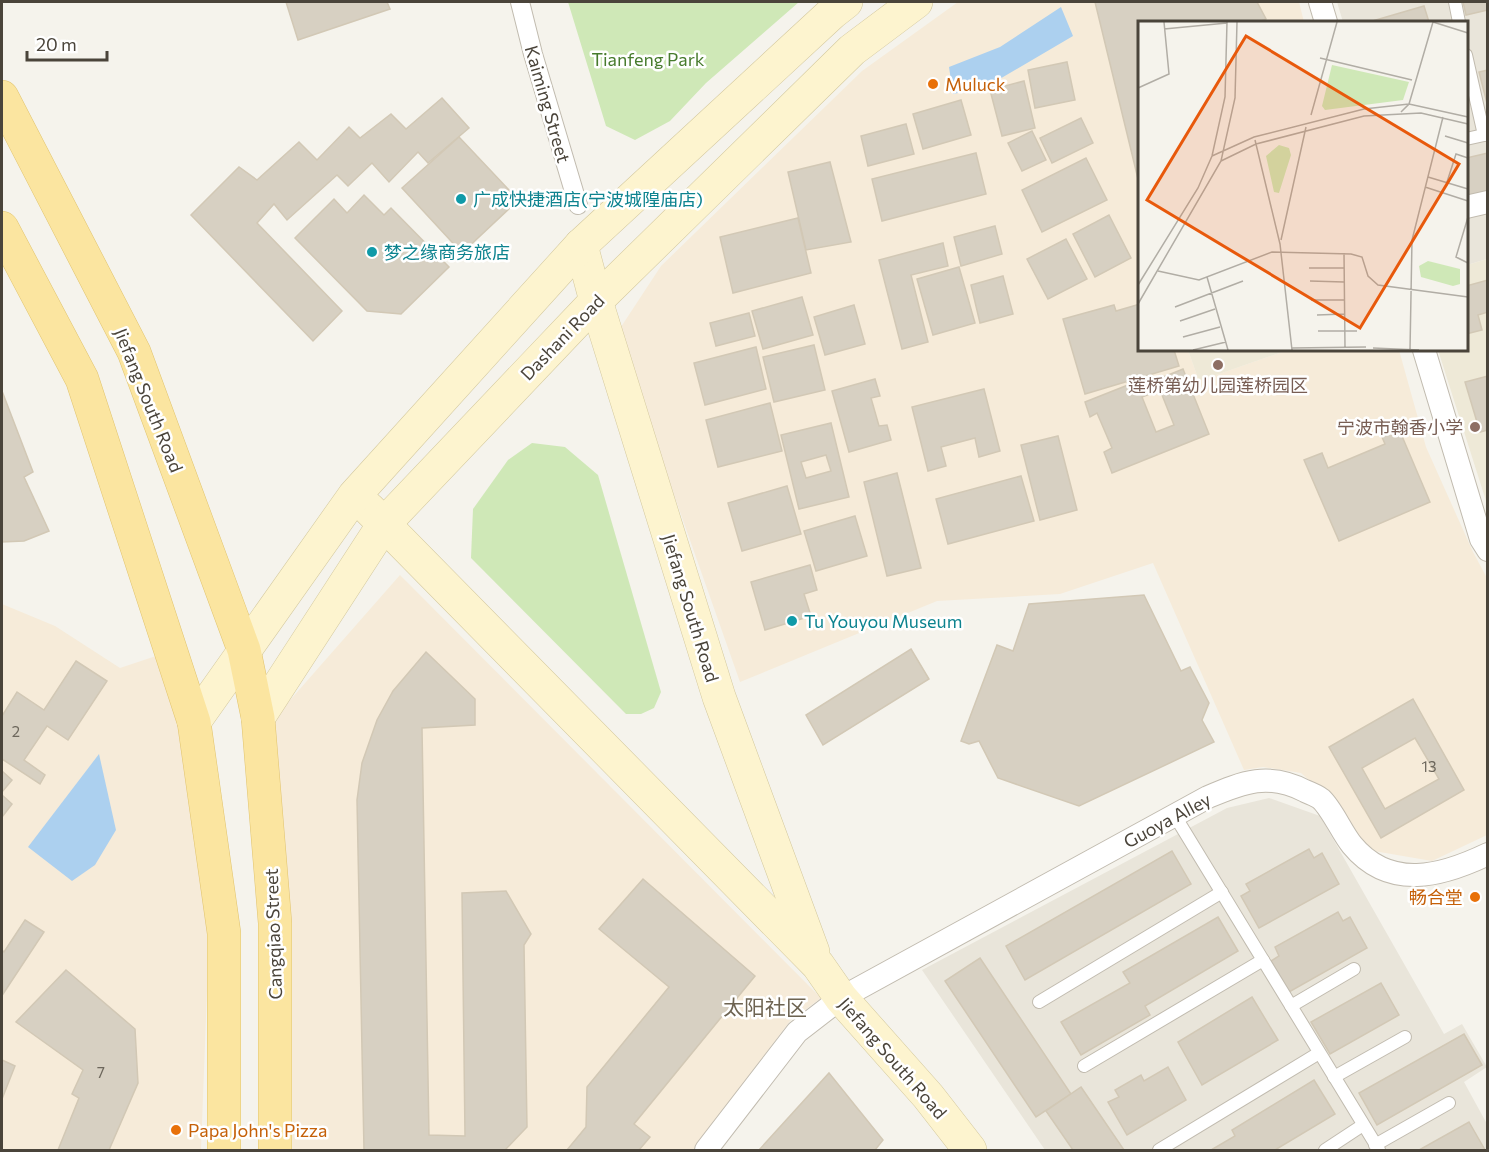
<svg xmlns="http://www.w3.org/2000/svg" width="1489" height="1152" viewBox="0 0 1489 1152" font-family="Commissioner,'Noto Sans SC',sans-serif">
<rect width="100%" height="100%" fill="#f5f3ec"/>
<g fill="#e9e5da">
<path d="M1337 2H1487V259L1467 265 1466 22H1343Z"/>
<path d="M1269 798 1320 816 1444 1034 1462 1024 1487 1067 1464 1082 1487 1124V1150H1045L922 970 1227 808Z"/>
</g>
<g fill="#f6ebd9">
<path d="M958 2H1299L1304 22H1140V350H1188L1199 381 1288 350H1399L1426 447 1473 552 1487 578V835L1432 861 1368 850 1321 791 1301 773 1263 767 1244 770 1153 563 1060 594 937 601 740 682 617 333 661 266 862 71Z"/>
<path d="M400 575 821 998 790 1021 693 1150H283L270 723Z"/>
<path d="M2 604 55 626 120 668 159 655 198 792 209 938 201 1150H2Z"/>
</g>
<g fill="#eee9d7">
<path d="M1487 259V504L1438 350H1466L1467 265Z"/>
<path d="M1188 350H1288L1199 381Z"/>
</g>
<g fill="#cfe8b7">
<path d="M568 2H799L706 83 670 121 635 140 606 126Z"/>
<path d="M532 443 565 447 598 475 661 692 654 708 641 714H626L471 558 473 509 508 460Z"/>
</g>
<g fill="#acd0ef">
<path d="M1061 7 1073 36 986 87 953 94 949 67 1000 47Z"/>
<path d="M99 754 116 830 95 865 72 881 28 847Z"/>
</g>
<g fill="#d7d0c2" stroke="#d2c8b5" stroke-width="1.5" fill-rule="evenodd">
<path d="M286 2H387L390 9 298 40Z"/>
<path d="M1095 2H1257L1266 19 1259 22H1140L1139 183Z"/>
<path d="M1463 2H1488V10L1466 15Z"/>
<path d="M1424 6 1429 22H1369Z"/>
<path d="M1067 62 1075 100 1035 108 1028 70Z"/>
<path d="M1488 70V107L1479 72Z"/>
<path d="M1024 81 1035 128 1002 136 990 90Z"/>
<path d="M442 98 469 128 428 163 418 152 389 182 372 163 348 186 337 175 287 220 274 204 257 223 342 311 313 341 191 215 239 167 257 180 299 142 317 160 349 127 360 138 391 114 406 129Z"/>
<path d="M961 100 971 135 923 149 913 114Z"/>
<path d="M1081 118 1093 143 1052 163 1040 138Z"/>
<path d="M906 124 914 154 868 166 861 136Z"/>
<path d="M1032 131 1046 160 1022 171 1008 143Z"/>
<path d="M459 137 510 191 512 206 462 253 402 188Z"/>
<path d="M976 153 986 194 882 221 872 179Z"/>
<path d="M1488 153V191L1466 196V158Z"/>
<path d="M1086 158 1107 200 1042 232 1022 190Z"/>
<path d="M830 162 851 242 806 250 788 172Z"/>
<path d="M364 195 384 215 391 208 449 267 401 314 367 311 295 238 334 199 347 213Z"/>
<path d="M1109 215 1131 258 1095 277 1073 234Z"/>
<path d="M798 218 811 273 733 293 720 237Z"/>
<path d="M995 226 1002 254 961 266 954 237Z"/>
<path d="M1066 239 1087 279 1048 299 1027 259Z"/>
<path d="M943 243 948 266 911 275 928 342 902 349 879 260Z"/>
<path d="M959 267 975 323 933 335 917 279Z"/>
<path d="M1003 276 1013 314 980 323 971 285Z"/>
<path d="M1488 280V312L1478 315 1482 330 1466 334V286Z"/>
<path d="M802 297 813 335 763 349 752 311Z"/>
<path d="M1140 304V350H1174L1179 366 1085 394 1063 319 1114 305 1116 311Z"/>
<path d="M854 305 865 344 825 355 814 317Z"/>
<path d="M749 313 755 336 716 346 710 323Z"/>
<path d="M814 345 825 390 774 402 763 357Z"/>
<path d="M756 347 766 389 705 405 694 363Z"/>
<path d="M1183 369 1209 434 1112 473 1104 452 1112 448 1097 413 1090 417 1085 402 1133 383 1136 388ZM1160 390 1174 425 1156 432 1142 397Z"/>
<path d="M1488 376V430L1480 432 1465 382Z"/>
<path d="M875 379 880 396 871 398 879 426 887 425 891 440 849 452 832 391Z"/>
<path d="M984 389 1000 451 979 457 975 438 941 447 946 466 928 471 912 407Z"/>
<path d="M2 391 33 472 24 477 49 531 24 541 2 542Z"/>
<path d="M770 403 782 451 718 467 706 420Z"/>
<path d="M1396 422 1430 502 1339 541 1304 460 1322 453 1328 468 1385 444 1379 430Z"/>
<path d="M831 423 849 497 799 509 781 435ZM826 455 831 471 806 478 801 462Z"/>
<path d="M1058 436 1077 510 1040 520 1021 445Z"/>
<path d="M897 473 921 568 887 576 864 482Z"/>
<path d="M1021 476 1034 521 948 544 936 499Z"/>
<path d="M787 486 801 534 742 551 728 503Z"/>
<path d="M855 516 867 556 816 571 804 531Z"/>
<path d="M810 565 817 590 804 594 811 616 765 630 751 582Z"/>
<path d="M1144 595 1181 671 1190 667 1209 703 1202 720 1214 742 1079 806 998 778 979 741 969 744 961 741 997 645 1013 651 1029 604Z"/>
<path d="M911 649 929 679 823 745 806 715Z"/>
<path d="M426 652 475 699V725L422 728 429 1135 465 1136 462 893 506 891 531 934 524 945 527 1127 505 1150H364L357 800 362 763 377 720 393 691Z"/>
<path d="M76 661 107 681 68 740 47 726 24 760 45 775 40 784 2 759V716L17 692 44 710Z"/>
<path d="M1413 699 1464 790 1381 838 1329 747ZM1415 738 1439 779 1385 809 1362 768Z"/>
<path d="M2 771 12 780 2 792Z"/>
<path d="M2 795 12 804 2 817Z"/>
<path d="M1309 849 1314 858 1322 853 1339 884 1259 928 1241 896 1250 891 1246 884Z"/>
<path d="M1172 851 1191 884 1025 980 1006 946Z"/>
<path d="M643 879 755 976 634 1124 650 1137 639 1150H567L586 1127 587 1087 669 987 599 929Z"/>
<path d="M1338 912 1343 921 1350 917 1367 948 1289 992 1271 961 1279 956 1275 947Z"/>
<path d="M1218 917 1238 951 1145 1006 1150 1015 1081 1055 1061 1022 1130 983 1123 972Z"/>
<path d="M25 920 44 932 3 994 2 950 4 952Z"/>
<path d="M980 958 1071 1094 1036 1117 945 981Z"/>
<path d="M66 970 135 1029 138 1083 109 1150H58L79 1098 72 1094 83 1070 16 1022Z"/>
<path d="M1381 983 1399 1015 1330 1054 1311 1022Z"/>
<path d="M1252 997 1278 1040 1202 1085 1178 1042Z"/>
<path d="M1464 1034 1482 1065 1377 1125 1359 1093Z"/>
<path d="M2 1060 15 1066 2 1099Z"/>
<path d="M1168 1067 1186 1100 1127 1135 1108 1102 1119 1097 1115 1090 1141 1075 1144 1081Z"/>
<path d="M829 1073 883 1140 875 1150H759Z"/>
<path d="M1314 1080 1335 1114 1275 1150H1211L1235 1136 1232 1130Z"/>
<path d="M1081 1087 1124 1150H1073L1046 1111Z"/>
<path d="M1469 1122 1485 1150H1419Z"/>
</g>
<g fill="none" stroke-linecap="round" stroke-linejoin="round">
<g stroke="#c1bbaf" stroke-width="14">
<g id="service">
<path d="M1455 2 1459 22"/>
<path d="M1466 55 1484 135"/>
<path d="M1466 139 1488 134"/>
<path d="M1175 816 1379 1150"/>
<path d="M1039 1002 1222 892"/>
<path d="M1291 1006 1354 969"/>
<path d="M1084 1066 1263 960"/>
<path d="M1334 1077 1405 1037"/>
<path d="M1375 1145 1449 1103"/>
<path d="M1159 1150 1319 1053"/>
<path d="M1325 1150 1363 1125"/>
</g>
</g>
<g stroke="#c1bbaf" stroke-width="20">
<path id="pedestrian" d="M520 2 533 54 578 205"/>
</g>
<g stroke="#c1bbaf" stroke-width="24">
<g id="minor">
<path d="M1320 2 1326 22"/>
<path d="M1466 207 1488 202"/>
<path d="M1424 350 1481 539 1488 550"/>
<path d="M706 1150 797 1032 841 998 1208 797C1243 782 1269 772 1305 791 1310 793 1317 796 1321 799 1332 809 1342 833 1352 845 1390 891 1442 876 1488 854"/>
</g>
</g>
<g stroke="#d3c89d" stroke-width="34">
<g id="secondary">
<path d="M581 245 596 301 719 697 813 952"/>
<path d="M369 509 818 965 841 998 928 1096 970 1150"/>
<path d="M258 718 384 524 596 301 852 50 916 2"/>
<path d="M194 722 354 496 581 245 832 13 846 2"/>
</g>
</g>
<g stroke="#e1c46f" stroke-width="34">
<g id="primary">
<path d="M2 97 134 352 244 650 258 718 275 923V1150"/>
<path d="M2 228 82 379 194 722 224 933V1150"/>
</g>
</g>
<use href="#service" stroke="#fff" stroke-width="12"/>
<use href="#pedestrian" stroke="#fff" stroke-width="18"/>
<use href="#minor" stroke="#fff" stroke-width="22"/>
<use href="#secondary" stroke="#fdf4cf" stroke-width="33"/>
<use href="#primary" stroke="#fbe5a0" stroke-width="33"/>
</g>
<g fill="#e8710a" stroke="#fff" stroke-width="2">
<circle cx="933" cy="84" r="6"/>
<circle cx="1475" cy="897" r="6"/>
<circle cx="176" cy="1130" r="6"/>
</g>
<g fill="#0f9aa8" stroke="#fff" stroke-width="2">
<circle cx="461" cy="199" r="6"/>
<circle cx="372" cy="252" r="6"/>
<circle cx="792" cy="621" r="6"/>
</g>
<g fill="#8d6e63" stroke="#fff" stroke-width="2">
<circle cx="1218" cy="365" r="6"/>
<circle cx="1475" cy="427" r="6"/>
</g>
<g text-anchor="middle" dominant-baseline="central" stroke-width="5" stroke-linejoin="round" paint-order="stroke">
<g font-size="15" fill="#6d675c">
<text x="16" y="731">2</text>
<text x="1429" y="766">13</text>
<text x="101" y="1072">7</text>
</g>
<g font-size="18" fill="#477b2d" stroke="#fff">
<text x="648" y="59">Tianfeng Park</text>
</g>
<g font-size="18" fill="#c56008" stroke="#fff" text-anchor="start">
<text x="945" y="84">Muluck</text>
<text x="1463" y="897" text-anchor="end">畅合堂</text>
<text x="188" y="1130">Papa John's Pizza</text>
</g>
<g font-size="18" fill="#4a443a" stroke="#fff">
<text transform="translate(548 104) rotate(74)">Kaiming Street</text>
<text transform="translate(562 337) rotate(-46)">Dashani Road</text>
<text transform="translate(149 400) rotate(68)">Jiefang South Road</text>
<text transform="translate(691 608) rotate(73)">Jiefang South Road</text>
<text transform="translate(1167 820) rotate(-28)">Guoya Alley</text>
<text transform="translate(273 934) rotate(-92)">Cangqiao Street</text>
<text transform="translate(893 1058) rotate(49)">Jiefang South Road</text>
</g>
<g font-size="18" fill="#0d838f" stroke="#fff" text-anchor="start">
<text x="473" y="199">广成快捷酒店(宁波城隍庙店)</text>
<text x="384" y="252">梦之缘商务旅店</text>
<text x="804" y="621">Tu Youyou Museum</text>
</g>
<g font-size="18" fill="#785e54" stroke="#fff">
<text x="1218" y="385">莲桥第幼儿园莲桥园区</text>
<text x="1463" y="427" text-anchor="end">宁波市翰香小学</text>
</g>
<g font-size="21" fill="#6d6351" stroke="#fff">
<text x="765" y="1006">太阳社区</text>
</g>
</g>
<g transform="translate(1138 21)">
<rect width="330" height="330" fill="#f5f3ec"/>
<path d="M194 44 271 61 265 79 187 89 184 85ZM141 124 151 127 153 134 141 172 136 171 128 135ZM290 240 322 248V263L315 265 283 256 281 245Z" fill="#cfe8b7"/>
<path fill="none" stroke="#b1ada5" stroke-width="1.5" d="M295 1 330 12M26 8 89 2M182 37 274 59M0 67 31 53 26 1M263 91 271 83 295 1M173 94 199 1M307 115 330 122M117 119 142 223 154 329M74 135 116 116 226 88 271 83 330 96M83 140 118 123 226 95 283 92 330 103M290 156 330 168M309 161 318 133 330 137M287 166 330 180M330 196 318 236 330 242M143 219 168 106M206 232 207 326M171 247H206M20 250 61 259 134 231 213 233 224 236 230 255 240 264 330 276M69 256 90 329M172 260 206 261M0 264 60 167 74 135 87 76 89 1M173 279H206M0 283 83 140 97 77 99 1M37 286 105 260M179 294 206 293M42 300 77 288M180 310H219M45 316 82 306M154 327 228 326M235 327 281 329M55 329 88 321M272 329 274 219 305 96"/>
<path fill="#e8590c" fill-opacity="0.15" stroke="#e8590c" stroke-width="3" d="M108 15 321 143 222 307 9 179Z"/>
<rect width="330" height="330" fill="none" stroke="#4a443a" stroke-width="3"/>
</g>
<rect width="1489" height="1152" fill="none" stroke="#4a443a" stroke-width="6"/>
<path d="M27 51v9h80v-9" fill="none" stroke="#4a443a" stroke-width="3"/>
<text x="36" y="51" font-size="18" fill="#4a443a" stroke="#ffffff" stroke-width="4.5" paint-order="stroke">20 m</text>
</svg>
